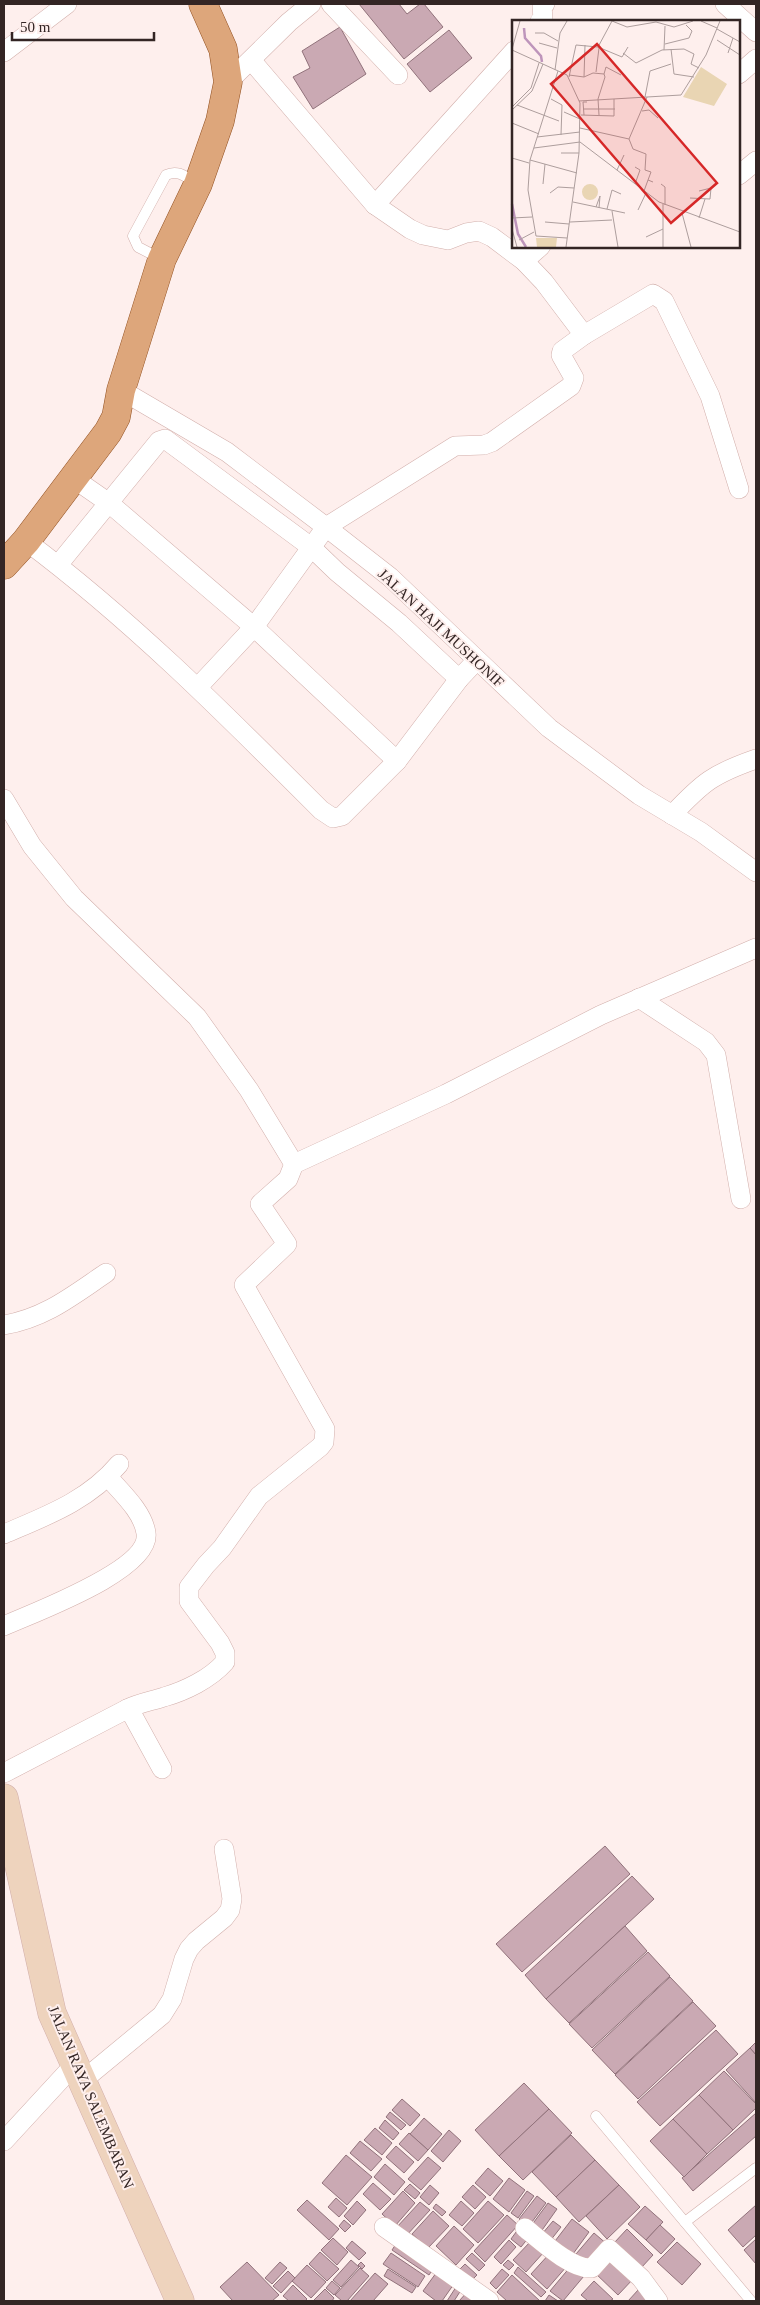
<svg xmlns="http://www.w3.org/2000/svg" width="760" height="2305" viewBox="0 0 760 2305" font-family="'Times New Roman',serif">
<rect width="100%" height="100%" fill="#feefed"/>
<g fill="#caa9b3" stroke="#91727b">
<path d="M359 4H399L407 14 420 4H424L443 27 404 59Z"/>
<path d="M340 27 366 74 313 109 293 77 310 68 302 51Z"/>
<path d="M449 30 472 58 430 92 407 64Z"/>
<path d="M605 1846 630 1874 522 1972 496 1944Z"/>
<path d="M632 1876 654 1899 546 1999 525 1975Z"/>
<path d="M625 1926 647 1951 569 2023 546 1999Z"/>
<path d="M648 1952 670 1976 592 2048 569 2024Z"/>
<path d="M670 1977 693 2001 615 2074 592 2050Z"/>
<path d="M693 2002 716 2026 638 2099 615 2075Z"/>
<path d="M716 2030 738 2054 660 2126 637 2102Z"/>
<path d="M756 2042V2055L750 2048Z"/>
<path d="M750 2048 756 2055V2103L726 2070Z"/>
<path d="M724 2071 756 2104V2108L733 2130 699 2095Z"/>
<path d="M524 2083 549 2109 499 2156 475 2130Z"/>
<path d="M699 2095 733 2130 707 2154 673 2119Z"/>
<path d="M402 2099 420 2115 410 2126 392 2110Z"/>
<path d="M549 2109 572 2133 523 2180 499 2156Z"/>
<path d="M390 2112 406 2125 401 2130 386 2117Z"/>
<path d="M756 2113V2136L693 2191 682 2178Z"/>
<path d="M424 2118 442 2134 428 2150 410 2134Z"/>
<path d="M673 2119 707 2154 684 2177 650 2141Z"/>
<path d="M385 2120 399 2133 393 2140 379 2128Z"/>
<path d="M375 2128 392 2143 382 2155 364 2140Z"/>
<path d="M449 2130 461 2141 443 2162 431 2151Z"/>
<path d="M409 2133 428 2150 418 2161 399 2144Z"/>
<path d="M571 2135 595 2160 556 2197 532 2172Z"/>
<path d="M360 2141 382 2159 371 2171 350 2153Z"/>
<path d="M396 2146 414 2162 404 2173 386 2157Z"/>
<path d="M346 2155 372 2177 347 2205 322 2183Z"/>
<path d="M428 2157 441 2168 421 2190 408 2179Z"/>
<path d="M595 2160 619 2185 579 2222 556 2197Z"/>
<path d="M385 2164 405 2182 394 2195 374 2177Z"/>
<path d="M488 2168 503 2181 490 2196 475 2183Z"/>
<path d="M509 2178 525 2190 509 2212 493 2199Z"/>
<path d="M373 2183 391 2199 380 2210 363 2194Z"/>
<path d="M410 2184 420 2193 415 2199 404 2190Z"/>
<path d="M430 2185 439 2193 429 2205 420 2197Z"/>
<path d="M473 2185 486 2197 475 2209 462 2197Z"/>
<path d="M619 2185 640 2207 607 2239 586 2216Z"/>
<path d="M403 2191 415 2203 395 2226 382 2214Z"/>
<path d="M527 2191 534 2196 518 2218 511 2213Z"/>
<path d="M537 2196 546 2203 529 2226 519 2219Z"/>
<path d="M336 2198 347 2208 339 2217 328 2207Z"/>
<path d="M307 2200 339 2229 329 2240 297 2210Z"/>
<path d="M357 2201 366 2210 353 2225 344 2216Z"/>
<path d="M461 2201 474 2213 462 2226 449 2215Z"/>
<path d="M488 2201 504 2215 478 2243 463 2229Z"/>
<path d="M420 2202 430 2210 405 2237 396 2228Z"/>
<path d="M548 2203 557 2209 540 2233 531 2226Z"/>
<path d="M436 2204 446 2212 442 2216 433 2208Z"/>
<path d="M756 2205V2235L743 2247 728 2230Z"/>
<path d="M645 2206 663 2222 646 2240 628 2224Z"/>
<path d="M433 2211 449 2226 428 2248 412 2234Z"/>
<path d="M507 2215 518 2225 485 2262 474 2251Z"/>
<path d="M572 2219 589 2232 570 2258 552 2245Z"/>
<path d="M344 2220 351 2226 345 2232 339 2226Z"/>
<path d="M553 2221 561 2227 550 2241 542 2234Z"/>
<path d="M660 2225 675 2239 661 2254 646 2240Z"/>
<path d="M454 2226 474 2245 456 2265 436 2246Z"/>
<path d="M519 2228 529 2237 521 2247 511 2239Z"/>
<path d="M627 2229 653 2255 641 2268 614 2243Z"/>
<path d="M594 2233 608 2245 589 2266 576 2254Z"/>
<path d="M333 2238 348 2252 337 2265 321 2250Z"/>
<path d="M756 2239V2264L744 2250Z"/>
<path d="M509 2240 516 2247 501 2264 494 2257Z"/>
<path d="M352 2241 366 2253 359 2260 346 2248Z"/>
<path d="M398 2241 435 2266 429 2275 392 2250Z"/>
<path d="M531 2241 544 2252 526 2272 513 2260Z"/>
<path d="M677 2242 701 2264 682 2285 657 2262Z"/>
<path d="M320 2252 339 2269 327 2281 309 2264Z"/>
<path d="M551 2252 567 2266 547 2289 531 2274Z"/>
<path d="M391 2253 425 2276 418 2287 383 2264Z"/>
<path d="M472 2253 485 2265 479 2271 466 2259Z"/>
<path d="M610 2255 634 2278 618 2295 594 2272Z"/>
<path d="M351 2260 359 2267 341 2287 333 2280Z"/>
<path d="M508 2260 514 2265 509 2270 503 2265Z"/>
<path d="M247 2262 279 2295 272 2301H233L220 2287Z"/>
<path d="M280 2262 287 2268 272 2284 265 2278Z"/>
<path d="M361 2262 365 2266 362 2269 358 2265Z"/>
<path d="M465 2264 477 2275 469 2283 457 2272Z"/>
<path d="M307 2265 326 2282 311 2298 292 2281Z"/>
<path d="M571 2266 584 2276 563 2301 550 2291Z"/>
<path d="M518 2267 546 2292 541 2297 514 2273Z"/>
<path d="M360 2268 369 2276 347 2301H342L335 2295Z"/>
<path d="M388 2269 416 2287 412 2293 384 2276Z"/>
<path d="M439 2269 456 2281 442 2301H436L423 2291Z"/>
<path d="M502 2269 509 2275 496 2289 490 2283Z"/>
<path d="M288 2271 295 2278 281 2293 273 2286Z"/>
<path d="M375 2273 388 2284 373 2301H350Z"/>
<path d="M512 2275 540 2301H507L497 2292Z"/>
<path d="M332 2281 340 2288 334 2295 326 2288Z"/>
<path d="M594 2281 613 2299 610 2301H588L581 2295Z"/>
<path d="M458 2284 463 2287 454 2301H447Z"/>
<path d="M293 2285 307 2299 305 2301H289L283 2296Z"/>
<path d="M325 2289 334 2298 332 2301H313Z"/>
<path d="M639 2289 652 2301H628Z"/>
<path d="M469 2290 482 2301H459Z"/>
<path d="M549 2295 558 2301H545Z"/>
</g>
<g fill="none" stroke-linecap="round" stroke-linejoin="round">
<g stroke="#d2afab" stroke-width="11">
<g id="lane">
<path d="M161 259 138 247 133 236 166 175C178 169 186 177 196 183"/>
<path d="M596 2116 751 2301"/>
<path d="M685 2222 756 2168"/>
</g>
</g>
<g stroke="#d2afab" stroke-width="20">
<g id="street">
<path d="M331 4 398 75"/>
<path d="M725 4 756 32"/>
<path d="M540 21 543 19 542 6 545 4"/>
<path d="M4 52 67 4"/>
<path d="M251 60 375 205 410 229 423 235 448 240 466 233 479 231 492 237 524 261 544 282 584 335"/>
<path d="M739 74 756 59"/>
<path d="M228 82 289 22 311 4"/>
<path d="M739 175 756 161"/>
<path d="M375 205 514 51"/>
<path d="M524 261 541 246"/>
<path d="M121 390 227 452 326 527 390 577 549 728 639 795 701 832 756 872"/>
<path d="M73 478 109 503 254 627 397 761"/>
<path d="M26 541C133 621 227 716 321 810L333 818 342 816 397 761 459 679 476 661"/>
<path d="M58 565 159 441 165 439 311 547 337 572 399 623 459 679"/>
<path d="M198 687 254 627 326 527 455 446 484 445 492 442 571 386 574 378 561 355 562 351 584 335 653 294 664 301 710 396 739 489"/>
<path d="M4 799 32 846 74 898 197 1017 249 1090 294 1164"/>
<path d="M672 815C703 782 713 774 756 759"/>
<path d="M639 998 706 1042 716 1055 741 1199"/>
<path d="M4 1325C45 1318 72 1296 106 1273"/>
<path d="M4 1534C46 1516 88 1501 119 1464"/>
<path d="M4 1626C32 1613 152 1570 146 1533 143 1512 122 1493 108 1477"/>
<path d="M127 1709C139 1703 152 1701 164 1697 185 1691 210 1679 225 1662V1653L220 1643 189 1601V1587L206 1565 222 1548 259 1496 320 1447 324 1442 325 1429 244 1285 287 1244 260 1204 288 1179 294 1164 446 1094 601 1015 756 948"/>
<path d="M4 1773 127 1709 133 1716 162 1769"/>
<path d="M82 2081 162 2015 172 1999 184 1959 189 1949 196 1941 224 1918 230 1910 232 1899 224 1849"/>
<path d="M4 2141 74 2065"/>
<path d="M384 2227 489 2301"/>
<path d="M525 2228C540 2240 572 2270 592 2268L609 2249 641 2278 658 2301"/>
</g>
</g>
<g stroke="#d2afab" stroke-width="29">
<path id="secondary" d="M4 1798 52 2013 180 2301"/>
</g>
<g stroke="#935223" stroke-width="29">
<path id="primary" d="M4 565 26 541 108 432 116 417 121 390 162 259 198 184 220 121 228 82 223 49 203 4"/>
</g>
<use href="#lane" stroke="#fff" stroke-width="10"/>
<use href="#street" stroke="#fff" stroke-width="19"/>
<use href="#secondary" stroke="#eed3bd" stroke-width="28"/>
<use href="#primary" stroke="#dda67b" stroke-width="28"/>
</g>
<g text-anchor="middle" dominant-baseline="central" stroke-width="4" stroke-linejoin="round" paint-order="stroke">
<g font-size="15" fill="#332524" stroke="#feefed">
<text transform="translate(441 628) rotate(43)">JALAN HAJI MUSHONIF</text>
<text transform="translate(91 2097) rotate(67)">JALAN RAYA SALEMBARAN</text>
</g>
</g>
<g transform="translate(512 20)">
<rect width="228" height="228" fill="#feefed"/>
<path d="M189 47 215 64 202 86 171 77ZM70 172a8 8 0 1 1 16 0a8 8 0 1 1-16 0ZM24 218H45L44 227H25Z" fill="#e9d5b3"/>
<path fill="none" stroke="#be95bb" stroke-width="2.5" d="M12 8 13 18 29 36 30 42M0 184 6 214 14 227"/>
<path fill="none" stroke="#ad9e9d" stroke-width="1" d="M189 1 205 8M205 9 228 22M23 13H32L46 21M205 20 228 35M27 23 45 28M153 24 177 18 180 11 174 5M86 27 100 1 115 7 144 2 162 7 181 1M0 29 8 1M159 29 162 54 182 57M0 30 55 55 68 83 67 133 54 227M152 30 153 6M111 33 124 43 150 30 172 29 182 34 179 44 187 48M216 33 221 18M43 50 48 13 55 1M46 51 18 140 16 170 24 216 55 218M84 52 87 28M92 54 94 47 109 55M57 55 72 57 81 53 92 54M57 57 64 25 86 27 110 37 116 27M72 57 73 25M133 77 138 51 159 44M39 79 50 85 49 115M67 81 169 75 194 35 208 1M5 85 47 101M0 87 19 68 27 43M71 89H103M0 90 20 71 31 44M130 91 137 90 146 98M52 92 68 99M69 95 102 96V79M72 95 71 82H75M87 95 86 79 93 57 92 54M0 103 27 114M68 108 117 119 121 129 134 134 133 150 139 152 136 160M25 117 68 112M117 119 135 77M68 122 147 182 228 212M22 128 68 122M49 133H67M0 138 17 143M18 140 65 153M123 147 128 150 123 164M105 150 112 135M31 164 33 144M149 164 153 167V185M132 171 136 160 141 162M38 173 46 167 62 168M178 178 198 179 199 168 187 171M61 182 113 193M84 187 88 176 87 188M95 189 100 170 109 174M126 190 134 173M100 191 106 227M170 193 179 227M0 198 20 197M187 198 193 179M33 202 57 204M58 202 100 200M0 209 5 227M134 217 151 209M7 220 22 212M151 227V184"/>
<path fill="#d62828" fill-opacity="0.15" stroke="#d62828" stroke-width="2.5" d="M85 24 205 163 159 203 39 64Z"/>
<rect width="228" height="228" fill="none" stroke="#332524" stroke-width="2.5"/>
</g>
<rect width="760" height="2305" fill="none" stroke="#332524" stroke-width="10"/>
<path d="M12 32v8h142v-8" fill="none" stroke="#332524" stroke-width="2.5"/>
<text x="20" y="32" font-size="15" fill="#332524" stroke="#feefed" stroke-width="4" paint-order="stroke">50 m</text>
</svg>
